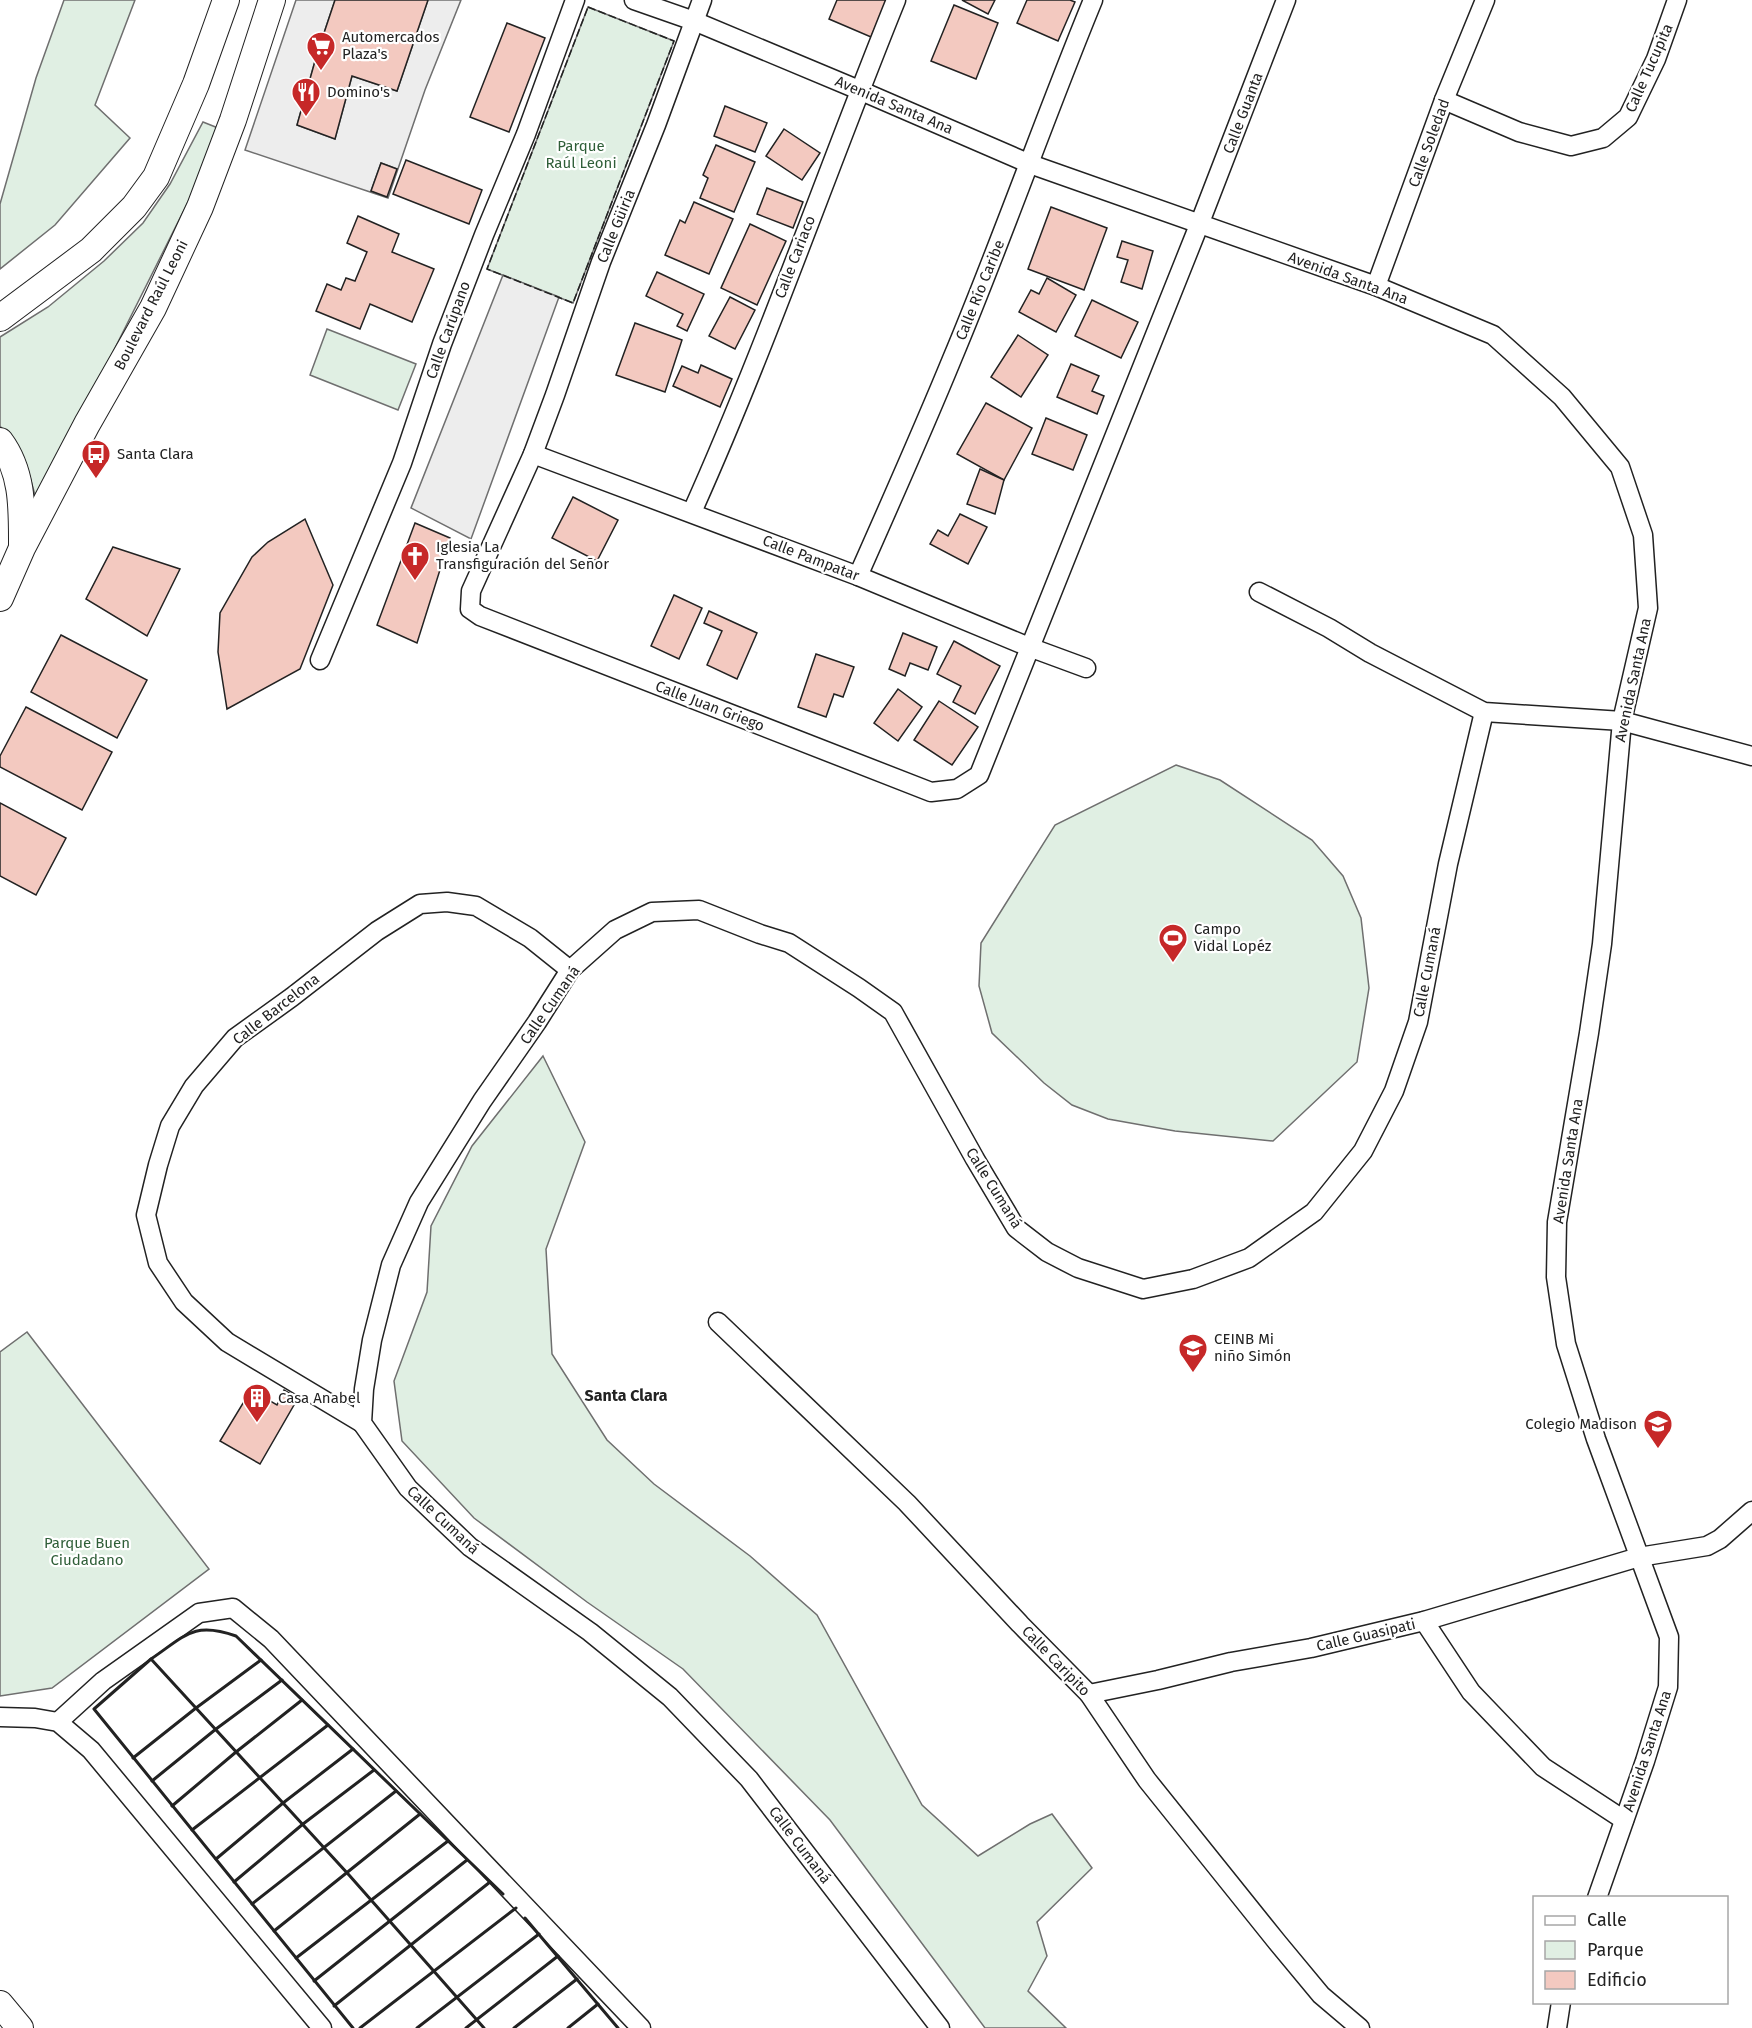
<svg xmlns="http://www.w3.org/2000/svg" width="1752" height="2028" viewBox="0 0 1752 2028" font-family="'Fira Sans',sans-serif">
<rect width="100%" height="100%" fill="#fff"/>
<g fill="#e0efe3" stroke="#6f6f6f" stroke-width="1.5">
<path d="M64 0H135L95 105 130 138 55 225 0 269V204L36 78Z"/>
<path d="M588 7 674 41 573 303 487 269Z"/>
<path d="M203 122 218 128 199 180 41 496 35 495 26 463 0 426V337L48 307 104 261 143 223 170 184Z"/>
<path d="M327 329 416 364 398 410 310 375Z"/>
<path d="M1176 765 1220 780 1312 840 1343 876 1361 918 1369 988 1357 1062 1273 1141 1175 1131 1108 1119 1072 1105 1044 1083 992 1033 979 986 981 943 1055 825Z"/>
<path d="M543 1056 585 1142 546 1249 552 1354 607 1440 654 1484 750 1556 817 1615 922 1805 978 1856 1030 1824 1052 1814 1092 1868 1037 1922 1047 1956 1028 1991 1066 2028H985L830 1820 683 1669 587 1602 474 1518 402 1441 394 1381 427 1292 431 1226 472 1146Z"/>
<path d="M27 1332 209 1569 52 1688 0 1696V1352Z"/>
</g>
<g fill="#ededed" stroke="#6f6f6f" stroke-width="1.5" fill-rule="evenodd">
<path d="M296 0H335L317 54 297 125 335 139 352 76 397 91 428 0H461L425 90 388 198 245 150ZM381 163 397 169 386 197 371 191Z"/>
<path d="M503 275 559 297 471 539 411 508Z"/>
</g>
<g fill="#f3c9c0" stroke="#222" stroke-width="1.5">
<path d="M335 0H428L397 91 352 76 335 139 297 125 317 54Z"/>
<path d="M837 0H887L871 37 829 19Z"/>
<path d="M962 0H995L988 14Z"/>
<path d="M1027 0H1070L1075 2 1058 41 1017 23Z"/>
<path d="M954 5 998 23 976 79 931 61Z"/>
<path d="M507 23 545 38 509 132 470 117Z"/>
<path d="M725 106 767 123 755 152 714 136Z"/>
<path d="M784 129 820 153 802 180 766 156Z"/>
<path d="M716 145 755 162 734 212 700 198 708 178 703 175Z"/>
<path d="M406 160 482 190 469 224 393 194Z"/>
<path d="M381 163 397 169 387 197 371 191Z"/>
<path d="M767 188 803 202 793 228 757 214Z"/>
<path d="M694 202 733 219 709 274 665 255 680 220 685 223Z"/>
<path d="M1051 207 1107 228 1084 290 1028 269Z"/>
<path d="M358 216 399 234 392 252 434 269 412 322 370 304 360 329 316 311 327 284 341 290 346 278 355 281 367 252 347 243Z"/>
<path d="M750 224 786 241 757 305 721 288Z"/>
<path d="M1122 241 1153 251 1142 289 1121 282 1128 260 1117 257Z"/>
<path d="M657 272 704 294 687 331 677 326 683 314 646 296Z"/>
<path d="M1047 278 1076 295 1056 332 1019 312 1031 290 1039 294Z"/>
<path d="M730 297 755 310 735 349 709 336Z"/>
<path d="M1092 300 1138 322 1121 358 1075 336Z"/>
<path d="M635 323 682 340 665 392 616 375Z"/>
<path d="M1018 335 1048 355 1021 397 991 377Z"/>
<path d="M1071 364 1099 376 1092 391 1104 396 1097 414 1057 397Z"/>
<path d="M701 365 732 379 720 407 673 386 682 366 698 373Z"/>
<path d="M986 403 1032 428 1004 480 957 454Z"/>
<path d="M1046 418 1087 435 1073 470 1032 454Z"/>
<path d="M980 469 1004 480 995 514 967 504Z"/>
<path d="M573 497 618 520 597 561 552 538Z"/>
<path d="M960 514 987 527 968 564 930 544 938 530 948 536Z"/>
<path d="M305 519 333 585 300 669 227 709 218 652 220 613 252 557 268 542Z"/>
<path d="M415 523 450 538 417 643 377 625Z"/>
<path d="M113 547 180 569 147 636 86 599Z"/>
<path d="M674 595 702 608 679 659 651 646Z"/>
<path d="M709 611 757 633 737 679 707 665 722 631 704 623Z"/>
<path d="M903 633 937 647 928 670 910 663 905 676 889 669Z"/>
<path d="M61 635 147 680 117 738 31 692Z"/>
<path d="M954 641 1000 666 975 714 953 702 961 686 937 674Z"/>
<path d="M816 654 854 667 843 697 834 694 826 717 798 707Z"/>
<path d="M898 689 922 707 898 741 874 723Z"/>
<path d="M939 701 978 727 952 765 914 740Z"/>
<path d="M26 707 112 752 82 810 0 767V756Z"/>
<path d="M0 803 66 838 36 895 0 876Z"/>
<path d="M251 1390 277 1405 284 1390 298 1398 260 1464 220 1441Z"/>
</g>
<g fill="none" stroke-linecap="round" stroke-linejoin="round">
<g stroke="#222" stroke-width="21">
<g id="street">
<path d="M634 0 694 21 859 90 1030 164 1376 286 1493 335 1562 397 1620 467 1643 535 1648 608 1622 721 1602 944 1589 1033 1557 1222 1556 1277 1566 1344 1596 1439 1669 1637 1668 1687 1645 1761 1597 1898"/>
<path d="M702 0 656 125 601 262 555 395 533 454 471 591 470 609 480 616 931 792 957 789 979 775 1199 225 1286 0"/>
<path d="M1444 100 1519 132 1571 146 1603 138 1628 117 1656 59 1677 0"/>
<path d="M1376 286 1444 100 1485 0"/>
<path d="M533 454 858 576 1029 647 1086 668"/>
<path d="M692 512C767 345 827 170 896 0"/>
<path d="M858 576C890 504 922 432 952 359 1002 240 1044 119 1093 0"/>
<path d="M1259 592 1329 628 1370 653 1484 712 1622 721 1752 756"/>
<path d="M320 660 402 463 442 344 484 235 526 134 575 0"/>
<path d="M718 1322 907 1503 1020 1624 1089 1694 1147 1780 1277 1942 1321 1995 1360 2028"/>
<path d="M362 1423 227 1342 184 1302 158 1263 146 1215 158 1165 170 1126 194 1086 235 1038 292 997 377 931 420 904 447 902 476 906 530 938 570 970"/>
<path d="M1424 1621 1471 1692 1543 1767 1624 1820"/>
<path d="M1089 1694 1158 1680 1231 1662 1311 1648 1424 1621 1639 1557 1707 1546 1720 1539 1752 1511"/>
<path d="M0 1717 35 1718 58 1722 91 1750 322 2028"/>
<path d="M58 1722 103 1681 199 1613 233 1608 271 1639 641 2028"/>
<path d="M940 2028 749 1779 670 1697 590 1632 470 1547 408 1488 362 1423 364 1389 372 1340 391 1265 419 1202 482 1101 537 1022 570 970 615 930 652 912 699 910 760 934 789 943 859 988 893 1012 975 1159 1016 1228 1047 1252 1078 1268 1143 1289 1193 1279 1249 1258 1314 1212 1363 1151 1394 1091 1418 1022 1448 864 1484 712"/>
<path d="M1557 2028 1561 2002"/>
</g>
</g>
<g stroke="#222" stroke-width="28">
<g id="secondary">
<path d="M0 318 91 250 134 207 156 177 196 84 226 0"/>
<path d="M0 441C23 472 22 508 22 545"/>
<path d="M0 598 22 548 87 424 153 308 200 207 233 120 272 0"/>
<path d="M0 2004 20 2028"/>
</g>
</g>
<use href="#street" stroke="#fff" stroke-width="18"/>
<use href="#secondary" stroke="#fff" stroke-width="26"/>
<path stroke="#222" stroke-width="1.5" stroke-dasharray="8 3" stroke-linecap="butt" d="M588 7 674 41 573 303 487 269Z"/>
<g stroke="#222" stroke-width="3">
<path d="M151 1659 94 1709 353 2028"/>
<path d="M133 1758 196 1708 261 1660"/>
<path d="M152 1781 216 1729 282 1680"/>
<path d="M172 1806 236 1752 302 1700"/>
<path d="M192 1830 328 1725"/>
<path d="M216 1859 283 1803 353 1749"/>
<path d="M234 1882 303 1824 374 1770"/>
<path d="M252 1904 396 1791"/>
<path d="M525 1918 618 2028"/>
<path d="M274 1931 420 1814"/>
<path d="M296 1958 448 1841"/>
<path d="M314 1981 467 1860"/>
<path d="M334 2006 490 1882"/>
<path d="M360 2028 516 1908"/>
<path d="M417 2028 539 1934"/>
<path d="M466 2028 558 1956"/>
<path d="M484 2028 349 1875 151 1659C185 1636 193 1621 236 1636L503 1894"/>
<path d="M514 2028 577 1979"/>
<path d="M568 2028 598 2004"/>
</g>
</g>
<defs>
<g id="supermarket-pin" transform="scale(1.5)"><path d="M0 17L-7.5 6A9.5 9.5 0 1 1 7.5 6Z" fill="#c62828" stroke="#fff"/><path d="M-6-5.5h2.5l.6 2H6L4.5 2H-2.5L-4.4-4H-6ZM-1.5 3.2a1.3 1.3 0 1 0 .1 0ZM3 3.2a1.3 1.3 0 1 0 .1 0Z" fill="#fff"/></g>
<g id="restaurant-pin" transform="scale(1.5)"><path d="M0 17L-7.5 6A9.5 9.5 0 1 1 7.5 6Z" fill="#c62828" stroke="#fff"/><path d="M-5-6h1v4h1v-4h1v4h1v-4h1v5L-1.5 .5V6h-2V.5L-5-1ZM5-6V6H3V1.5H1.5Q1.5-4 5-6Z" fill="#fff"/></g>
<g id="bus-pin" transform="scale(1.5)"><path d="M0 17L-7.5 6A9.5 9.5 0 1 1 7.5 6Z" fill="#c62828" stroke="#fff"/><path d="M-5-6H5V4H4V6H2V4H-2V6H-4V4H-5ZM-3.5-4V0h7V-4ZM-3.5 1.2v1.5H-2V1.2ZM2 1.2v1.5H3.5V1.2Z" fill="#fff"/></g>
<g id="church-pin" transform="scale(1.5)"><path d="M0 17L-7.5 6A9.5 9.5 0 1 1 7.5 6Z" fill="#c62828" stroke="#fff"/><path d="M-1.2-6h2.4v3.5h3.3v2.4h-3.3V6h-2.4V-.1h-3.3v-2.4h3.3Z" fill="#fff"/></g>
<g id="stadium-pin" transform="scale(1.5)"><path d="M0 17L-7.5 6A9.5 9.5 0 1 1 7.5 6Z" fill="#c62828" stroke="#fff"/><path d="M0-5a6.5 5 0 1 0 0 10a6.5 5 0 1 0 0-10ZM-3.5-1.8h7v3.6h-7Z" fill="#fff"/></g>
<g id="school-pin" transform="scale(1.5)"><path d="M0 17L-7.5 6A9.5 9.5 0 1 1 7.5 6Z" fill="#c62828" stroke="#fff"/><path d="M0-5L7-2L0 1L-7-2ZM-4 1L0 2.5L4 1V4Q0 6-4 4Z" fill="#fff"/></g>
<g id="building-pin" transform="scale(1.5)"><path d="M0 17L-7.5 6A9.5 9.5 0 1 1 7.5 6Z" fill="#c62828" stroke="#fff"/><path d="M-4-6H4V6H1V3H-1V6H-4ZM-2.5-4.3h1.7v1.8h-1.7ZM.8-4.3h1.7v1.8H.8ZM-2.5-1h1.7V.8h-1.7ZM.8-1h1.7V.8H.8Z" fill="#fff"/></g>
</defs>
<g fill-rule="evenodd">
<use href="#supermarket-pin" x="321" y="46"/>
<use href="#restaurant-pin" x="306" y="92"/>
<use href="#bus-pin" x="96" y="454"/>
<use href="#church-pin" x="415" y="556"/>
<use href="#stadium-pin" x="1173" y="938"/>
<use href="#school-pin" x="1193" y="1348"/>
<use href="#building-pin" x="257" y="1398"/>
<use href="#school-pin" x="1658" y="1424"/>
</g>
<g text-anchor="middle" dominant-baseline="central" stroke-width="4.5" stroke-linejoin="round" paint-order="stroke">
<g font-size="15" fill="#222" stroke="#fff" text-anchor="start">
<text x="342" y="37">Automercados<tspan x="342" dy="17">Plaza's</tspan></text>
<text x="327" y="92">Domino's</text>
<text x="117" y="454">Santa Clara</text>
<text x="436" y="547">Iglesia La<tspan x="436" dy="17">Transfiguración del Señor</tspan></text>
<text x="1194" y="929">Campo<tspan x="1194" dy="17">Vidal Lopéz</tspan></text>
<text x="1214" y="1339">CEINB Mi<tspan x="1214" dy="17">niño Simón</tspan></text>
<text x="278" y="1398">Casa Anabel</text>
<text x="1637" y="1424" text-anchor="end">Colegio Madison</text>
</g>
<g font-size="15" fill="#222" stroke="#fff">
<text transform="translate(1649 68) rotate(-66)">Calle Tucupita</text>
<text transform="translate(894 105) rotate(23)">Avenida Santa Ana</text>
<text transform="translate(1243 113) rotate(-69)">Calle Guanta</text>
<text transform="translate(1429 143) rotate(-70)">Calle Soledad</text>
<text transform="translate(616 226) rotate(-68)">Calle Güiria</text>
<text transform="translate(795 257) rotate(-69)">Calle Cariaco</text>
<text transform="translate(1348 278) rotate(20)">Avenida Santa Ana</text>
<text transform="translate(980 290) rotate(-68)">Calle Río Caribe</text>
<text transform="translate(151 305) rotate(-63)">Boulevard Raúl Leoni</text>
<text transform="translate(448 330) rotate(-70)">Calle Carúpano</text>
<text transform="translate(811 558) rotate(21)">Calle Pampatar</text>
<text transform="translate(1633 680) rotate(-78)">Avenida Santa Ana</text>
<text transform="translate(710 706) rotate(21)">Calle Juan Griego</text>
<text transform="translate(1427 972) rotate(-79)">Calle Cumaná</text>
<text transform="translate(550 1005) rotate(-55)">Calle Cumaná</text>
<text transform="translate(276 1009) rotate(-38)">Calle Barcelona</text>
<text transform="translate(1568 1161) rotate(-81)">Avenida Santa Ana</text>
<text transform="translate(994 1188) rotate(58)">Calle Cumaná</text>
<text transform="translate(443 1520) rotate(43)">Calle Cumaná</text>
<text transform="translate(1366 1635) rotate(-13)">Calle Guasipati</text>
<text transform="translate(1056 1661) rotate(46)">Calle Caripito</text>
<text transform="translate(1647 1751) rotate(-72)">Avenida Santa Ana</text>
<text transform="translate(800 1845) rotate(53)">Calle Cumaná</text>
</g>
<g font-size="15" fill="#2f5e38" stroke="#fff">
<text x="581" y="146">Parque<tspan x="581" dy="17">Raúl Leoni</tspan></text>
<text x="87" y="1543">Parque Buen<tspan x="87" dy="17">Ciudadano</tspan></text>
</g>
<g font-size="16" font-weight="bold" fill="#222" stroke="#fff">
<text x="626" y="1395">Santa Clara</text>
</g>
</g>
<rect x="1533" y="1896" width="195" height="108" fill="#ffffff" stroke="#a7a7a7" stroke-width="1.5"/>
<rect x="1545" y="1916" width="30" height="9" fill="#ffffff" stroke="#a7a7a7" stroke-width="1.5"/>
<text x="1587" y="1926" font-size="18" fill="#222222">Calle</text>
<rect x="1545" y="1941" width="30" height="18" fill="#e0efe3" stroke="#a7a7a7" stroke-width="1.5"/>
<text x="1587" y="1956" font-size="18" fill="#222222">Parque</text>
<rect x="1545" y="1971" width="30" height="18" fill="#f3c9c0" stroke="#a7a7a7" stroke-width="1.5"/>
<text x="1587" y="1986" font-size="18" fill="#222222">Edificio</text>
</svg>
